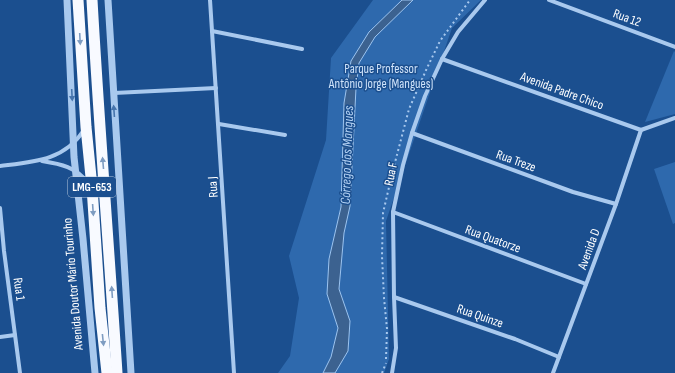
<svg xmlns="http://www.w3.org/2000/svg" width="675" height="373" viewBox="0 0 675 373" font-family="'Sofia Sans Condensed',sans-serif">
<rect width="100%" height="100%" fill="#1b4f8f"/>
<g fill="#2e69ad">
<path d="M373 0H481L452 28 386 221 389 359 384 373H278L290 356 299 298 289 256 326 140 331 58Z"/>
<path d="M674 51 675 52V114L645 122Z"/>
<path d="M675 162V223L673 224 654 169Z"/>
</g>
<path fill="#3c6290" stroke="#9cc4f0" d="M402 0H413L375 37 359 63 356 88 350 206 344 233 339 289 350 321 348 351 335 373H323L331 357 338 328 327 294 329 259 341 207 344 103 351 61 369 32Z"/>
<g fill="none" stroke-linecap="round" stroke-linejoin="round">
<g stroke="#a9c9ee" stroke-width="2" stroke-dasharray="2 3" stroke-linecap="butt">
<path d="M386 359 387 329 384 298 382 256 383 213 393 170 409 109 427 68 440 41 470 0"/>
<path d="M382 373 386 363"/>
</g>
<g stroke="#a9c9ee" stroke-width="4">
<path d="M210 0 234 373"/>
<path d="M549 0 675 47"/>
<path d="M212 31 302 49"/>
<path d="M442 59 641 130 675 118"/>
<path d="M114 93 216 88"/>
<path d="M219 124 285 135"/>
<path d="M412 133 573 192 616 204"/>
<path d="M42 161C61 164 76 167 88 183"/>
<path d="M0 166C33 162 64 161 84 130"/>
<path d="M0 208 4 251 20 373"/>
<path d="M393 212 586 284"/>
<path d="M394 297 515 339 559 357"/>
<path d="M0 337 15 335"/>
<path d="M392 373 396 348 394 297 393 212 403 165 412 133 425 96 442 59 458 32 485 0"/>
<path d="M553 373 616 204 641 130"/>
</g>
<g stroke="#a9c9ee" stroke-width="7">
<path d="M67 0 74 157 83 239 95 373"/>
<path d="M108 0 131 373"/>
</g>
<g stroke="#f8faff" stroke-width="11">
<path d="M78 0 86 127 92 187 100 308 107 373"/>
<path d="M92 0C99 124 109 249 117 373"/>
</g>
</g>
<defs><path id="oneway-solid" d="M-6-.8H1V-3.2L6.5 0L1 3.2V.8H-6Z"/></defs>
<g fill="#7e9cc1">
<use href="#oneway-solid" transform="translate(80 39) rotate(87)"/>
<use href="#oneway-solid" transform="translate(103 163) rotate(-95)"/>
<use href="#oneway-solid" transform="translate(93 210) rotate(86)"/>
<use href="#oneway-solid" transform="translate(112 292) rotate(-94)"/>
<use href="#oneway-solid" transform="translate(103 340) rotate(84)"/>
</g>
<g fill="#4674ac">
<use href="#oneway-solid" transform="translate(72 95) rotate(87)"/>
<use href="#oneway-solid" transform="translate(114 111) rotate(-94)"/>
</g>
<g text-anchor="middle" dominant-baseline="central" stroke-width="3" stroke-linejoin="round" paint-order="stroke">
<rect fill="#1b4f8f" stroke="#bbcadd" stroke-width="1" x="68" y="177" width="48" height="20" rx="3"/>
<g font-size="12" font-weight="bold" fill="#fff">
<text x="92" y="187">LMG-653</text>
</g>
<g font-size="13" fill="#fff" stroke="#1b4f8f">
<text transform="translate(627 18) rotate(20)">Rua 12</text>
<text transform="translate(562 91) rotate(20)">Avenida Padre Chico</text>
<text transform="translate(516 161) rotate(20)">Rua Treze</text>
<text transform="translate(391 174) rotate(-78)">Rua F</text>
<text transform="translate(213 187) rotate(-94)">Rua J</text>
<text transform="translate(493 239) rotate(20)">Rua Quatorze</text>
<text transform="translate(589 249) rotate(-70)">Avenida D</text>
<text transform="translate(73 284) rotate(-95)">Avenida Doutor Mário Tourinho</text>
<text transform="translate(19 289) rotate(82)">Rua 1</text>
<text transform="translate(480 316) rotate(19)">Rua Quinze</text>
</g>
<g font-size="13" fill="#cfe3fa" stroke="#1b4f8f">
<text x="381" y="69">Parque Professor<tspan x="381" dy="15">Antônio Jorge (Mangues)</tspan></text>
</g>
<g font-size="14" font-style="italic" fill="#b5d3f5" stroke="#1b4f8f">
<text transform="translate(347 155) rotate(-88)">Córrego dos Mangues</text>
</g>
</g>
</svg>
